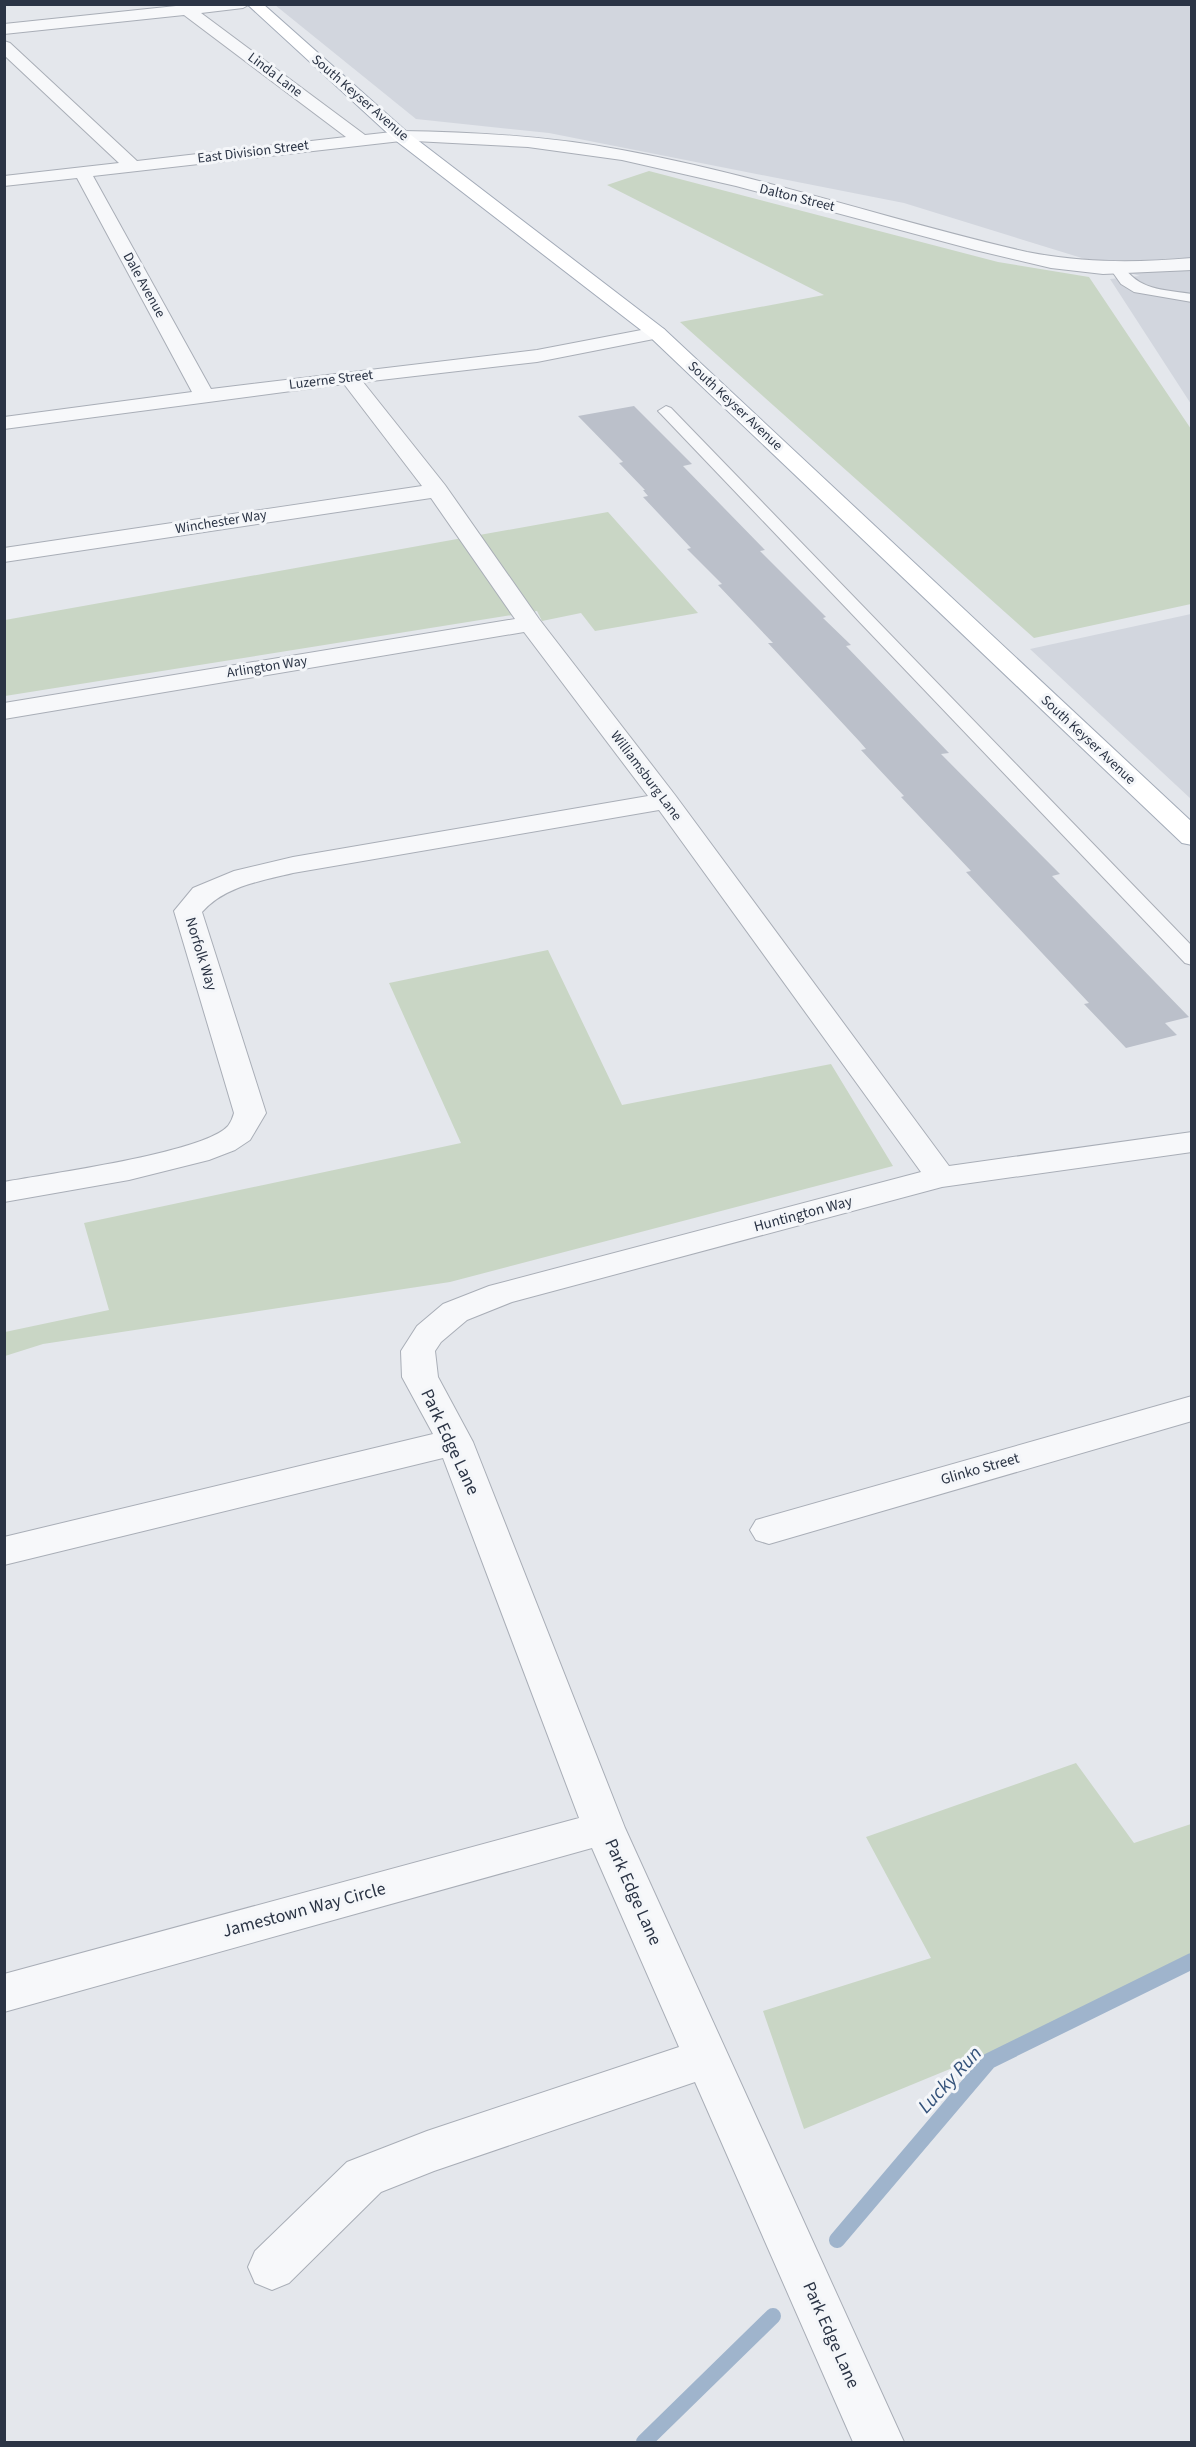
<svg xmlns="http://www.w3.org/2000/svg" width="1196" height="2447" viewBox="0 0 1196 2447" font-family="'Source Sans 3',sans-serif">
<rect width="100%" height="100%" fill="#e4e7ec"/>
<g fill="#d2d6de">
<path d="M275 5H1191V404L1110 279 1140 276 904 203 549 133 416 119Z"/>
<path d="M1191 614 1192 615 1191 799 1030 649Z"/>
</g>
<g fill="#c9d6c5">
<path d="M649 171 998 262 1089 277 1191 429V604L1034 638 680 322 824 295 607 185Z"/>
<path d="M608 512 698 613 595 631 581 613 542 621 537 611 5 696V620Z"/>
<path d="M548 950 622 1105 831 1064 893 1166 450 1282 43 1344 5 1356V1332L109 1310 84 1223 461 1143 389 983Z"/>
<path d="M1076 1763 1134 1843 1191 1824V1970L804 2129 763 2011 931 1958 866 1837Z"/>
</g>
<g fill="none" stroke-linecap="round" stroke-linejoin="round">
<g stroke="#9fb4cc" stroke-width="16">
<path d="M837 2240 989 2061 1192 1961"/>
<path d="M644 2442 773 2316"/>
</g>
</g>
<path fill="#bbc0ca" d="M634 406 692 464 683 466 765 550 760 551 826 617 823 618 851 645 846 646 949 753 941 754 1060 874 1052 876 1189 1017 1165 1023 1177 1035 1126 1048 1084 1004 1089 1003 966 872 971 871 901 797 904 796 861 750 866 749 860 742 768 643H773L718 585 722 584 687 549 691 548 643 497 648 496 643 490H645L619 463 623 462 578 416Z"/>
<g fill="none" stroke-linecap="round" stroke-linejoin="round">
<g stroke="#a9aeb7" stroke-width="2">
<g id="service">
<path d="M1116 263 1121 264C1140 291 1161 289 1192 294V302L1134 292 1121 284 1109 267Z"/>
<path d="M666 406 671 408 1192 946V965L1185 963 661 414 658 411Z"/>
</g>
</g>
<g stroke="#a9aeb7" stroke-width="2">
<g id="minor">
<path d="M195 4H250L243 8 201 13 365 135 401 131 407 132 409 136 407 140 401 141 93 176 211 389 537 350 657 327 664 329 667 333 664 337 537 362 363 382 445 485 539 619 675 795 949 1166 1192 1132V1152L942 1187 512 1302 467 1320 441 1342 435 1351 438 1377 473 1442 625 1828 904 2442H853L695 2082 434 2171 381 2192 289 2283 272 2290 255 2283 248 2267 255 2251 347 2162 427 2131 679 2047 592 1848 4 2012V1974L579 1818 443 1458 4 1565V1537L433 1434 402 1377 401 1351 417 1326 443 1304 489 1286 921 1172 659 810 293 873C261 881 225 886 202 912L266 1113 250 1140 235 1150 209 1160 129 1180 4 1202V1182C46 1174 204 1153 228 1126 231 1122 233 1117 234 1113L174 911 193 888 234 871 293 857 648 796 524 632 4 719V703L515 619 431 498 4 562V548L422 486 344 384 4 429V417L192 392 77 178 4 186V176L119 163 4 55V41L10 43 137 161 346 137 184 15 4 34V24Z"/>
<path d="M1192 1396V1421L769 1544 756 1540 750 1530 756 1520Z"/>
</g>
</g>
<g stroke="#a9aeb7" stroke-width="2">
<path id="tertiary" d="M401 131C475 132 549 136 622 150 759 175 892 221 1027 252 1084 263 1134 263 1192 258V270L1103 274 1051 268 975 250 736 186 622 160 528 147 395 140 393 136 395 132Z"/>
</g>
<g stroke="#a3abb8" stroke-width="2">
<path id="primary" d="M247 4H263L407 132 664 329 1192 822V845L1182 843 650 337 395 140Z"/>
</g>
<use href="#service" fill="#f7f8fa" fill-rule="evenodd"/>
<use href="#minor" fill="#f7f8fa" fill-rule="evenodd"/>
<use href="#tertiary" fill="#f7f8fa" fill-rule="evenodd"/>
<use href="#primary" fill="#fff" fill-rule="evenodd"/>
</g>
<g text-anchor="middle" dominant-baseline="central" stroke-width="6" stroke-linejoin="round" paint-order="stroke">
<g font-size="14" fill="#2b3445" stroke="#f4f6f9">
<text transform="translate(275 75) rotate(37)">Linda Lane</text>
<text transform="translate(360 98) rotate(41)">South Keyser Avenue</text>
<text transform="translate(253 152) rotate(-7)">East Division Street</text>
<text transform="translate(797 198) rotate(14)">Dalton Street</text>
<text transform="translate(144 285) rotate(61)">Dale Avenue</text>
<text transform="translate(331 380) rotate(-7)">Luzerne Street</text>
<text transform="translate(735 406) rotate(43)">South Keyser Avenue</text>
<text transform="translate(221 522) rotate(-9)">Winchester Way</text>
<text transform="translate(267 667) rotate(-9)">Arlington Way</text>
<text transform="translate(1088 740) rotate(43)">South Keyser Avenue</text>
<text transform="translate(646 776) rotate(53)">Williamsburg Lane</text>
</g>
<g font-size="15" fill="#2b3445" stroke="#f4f6f9">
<text transform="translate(201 954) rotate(73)">Norfolk Way</text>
<text transform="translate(803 1214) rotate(-15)">Huntington Way</text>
<text transform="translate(980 1469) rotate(-16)">Glinko Street</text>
</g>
<g font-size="18" fill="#2b3445" stroke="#f4f6f9">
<text transform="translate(450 1442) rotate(65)">Park Edge Lane</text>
<text transform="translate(633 1892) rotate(66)">Park Edge Lane</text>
<text transform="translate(304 1910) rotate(-15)">Jamestown Way Circle</text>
<text transform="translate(831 2335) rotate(66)">Park Edge Lane</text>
</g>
<g font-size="20" font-style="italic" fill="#34527a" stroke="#f4f6f9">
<text transform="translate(950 2080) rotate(-47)">Lucky Run</text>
</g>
</g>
<rect width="1196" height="2447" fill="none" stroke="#2b3445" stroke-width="12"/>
</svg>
